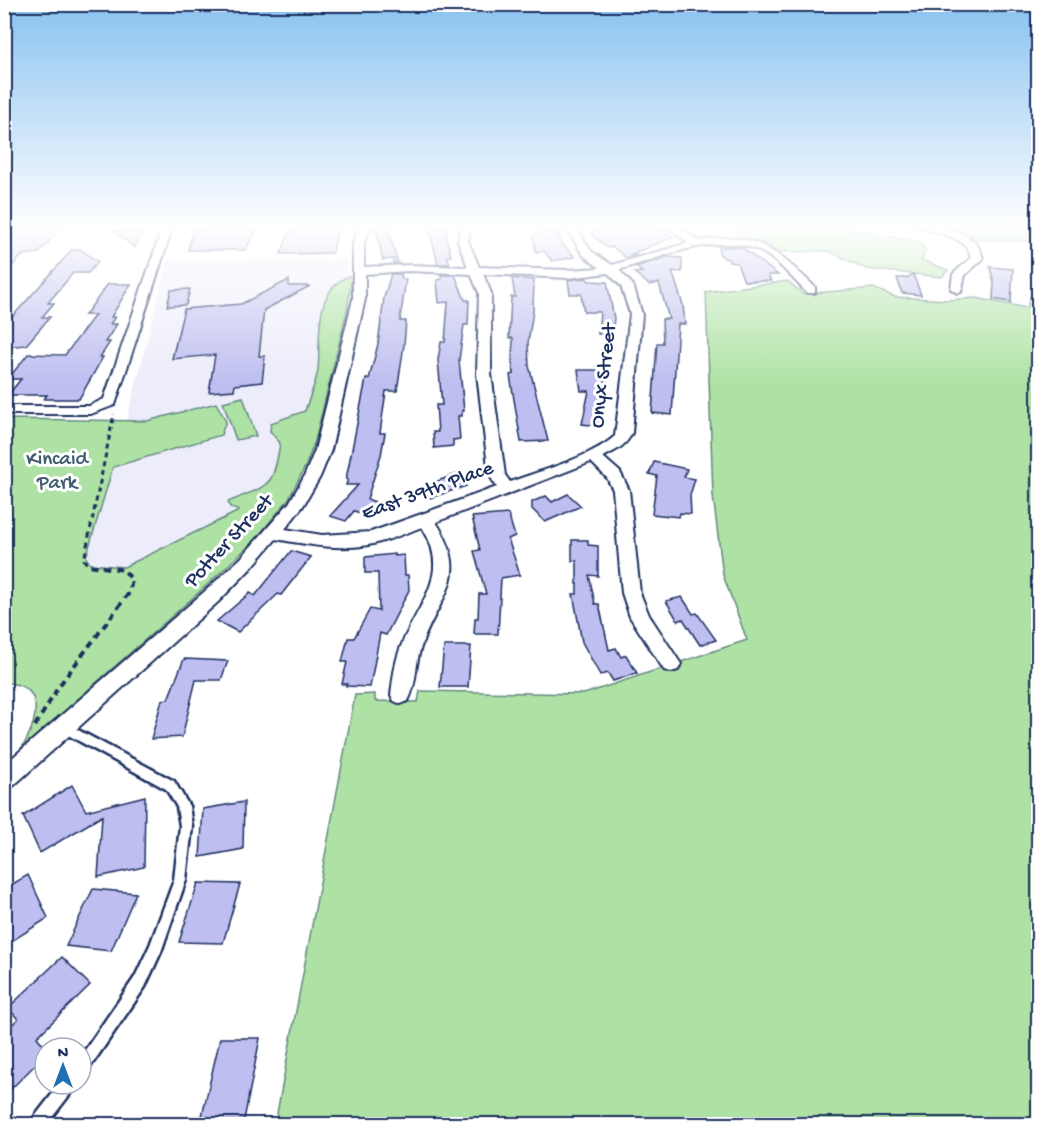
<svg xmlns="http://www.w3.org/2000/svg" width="1043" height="1129" viewBox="0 0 1043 1129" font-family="'Gochi Hand',sans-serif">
<rect width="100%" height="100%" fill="#fff"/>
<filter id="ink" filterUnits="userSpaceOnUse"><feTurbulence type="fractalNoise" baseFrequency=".0167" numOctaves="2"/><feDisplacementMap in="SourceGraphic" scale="12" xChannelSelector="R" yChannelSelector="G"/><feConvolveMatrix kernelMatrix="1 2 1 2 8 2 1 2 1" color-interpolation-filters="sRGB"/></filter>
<g filter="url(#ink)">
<path fill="#ececfa" d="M168 259H346L349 276 336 283 318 372 291 464 240 510 124 567 90 564 86 557 127 419Z"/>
<g fill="#aee2a4" stroke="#648881" stroke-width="1.5">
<path d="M731 226H846L877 234 919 242 926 251 921 260 948 270 942 277 866 269 829 251 779 252 768 244 738 237Z"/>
<path d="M944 226H1038V242L980 240Z"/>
<path d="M352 275 347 311 315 441 305 467 288 500 254 541 205 587 21 749C37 725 48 684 5 683V419L147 421 216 403 226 421 221 435 113 467 86 557 90 564 124 567 239 511 230 507 228 502C269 484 273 490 280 443L270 431 271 423 305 411C309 398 316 383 318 370 321 337 312 288 352 275Z"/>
<path d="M1038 277V1124H275L355 695 375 694V701L418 702 420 691 584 694 747 640 723 575 713 496 706 292 788 281 803 294 873 288 895 297 948 300 976 298 1027 308 1035 280Z"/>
<path d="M243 397 256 436 236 440 223 402Z"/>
</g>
<g fill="#bebef0" stroke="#1b2f5e" stroke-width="1.5">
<path d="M4 226H62L39 253 23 255 4 274Z"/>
<path d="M240 226H259L245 250H188L193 230 238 228Z"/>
<path d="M292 226H339L332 253 281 254Z"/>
<path d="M375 226H387L398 263H393L394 259 383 260Z"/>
<path d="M600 226H652L673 237 629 255H637L626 258 613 247 608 248 591 234Z"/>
<path d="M429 227 448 228 446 237 451 256H447L450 264H438Z"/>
<path d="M142 230 135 248 114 231Z"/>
<path d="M557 230 561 243 575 257 552 261 544 251 536 252 533 234Z"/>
<path d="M719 247H741L778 275H768L771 281H744L737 263 729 262V259L724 258 719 253Z"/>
<path d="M80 249 98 262 88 273H73L48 303H54L42 317H50L26 345 4 347V326L72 250Z"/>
<path d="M667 257 682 258V272L672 271 683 305 685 324H678L672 415 652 413 657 343H663L662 319H669L659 283 649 285 635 273 642 272 636 267Z"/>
<path d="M990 267 1013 269 1011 302 993 299 994 283Z"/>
<path d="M391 274H401L402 279H406L400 321H406L404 345 397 391H386L380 433H385L381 455 367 499 384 505 372 517 354 511 346 521 330 516 358 485H346L348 479H346L366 379H369L378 344 384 298Z"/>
<path d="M913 274 921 295 902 293 897 278H907Z"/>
<path d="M441 275H455L465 300H469L468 325H464L459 360 464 411H462V416H458L460 439 453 440V446L434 448 433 432H438L436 405H442L438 360 441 342H445L448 302 439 303 437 280 442 279Z"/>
<path d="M512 278 534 280 533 311 528 343 529 366 548 441 521 442 510 375 514 374 512 362 513 338H509L511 297H515Z"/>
<path d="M586 278 589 281 607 282 614 318 612 335 598 334 600 312H584L581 294H570L568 280Z"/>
<path d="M289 280V286H310L264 310 259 356H265L262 382 235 385 234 390 209 392 215 355 172 359 184 309 241 304Z"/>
<path d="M108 284H131L111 317H115L110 324H117L105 342H110L100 357H103L79 399H44L47 395H8L21 379H8L28 354 65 355 95 315H85Z"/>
<path d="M190 289 186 305 167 306 171 290Z"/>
<path d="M578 370H604L607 390 600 426 582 424 589 391H581Z"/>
<path d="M654 462 687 469 684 477 695 479 690 495 691 514 680 513 679 517 652 514 657 476 649 474Z"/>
<path d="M457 474 466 486 430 498 421 487Z"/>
<path d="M568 494 581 506 545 522 532 509V502L546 496 552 502Z"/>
<path d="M508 514 515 536 508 539 520 575 501 578 498 634H474L475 618H478L479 594H486L474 551 480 550 472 517Z"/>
<path d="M572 540H588V545L598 546V576L589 575 595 604H599L609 650 616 648 621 657 626 655 637 673 613 681 608 673 600 675 582 642 573 594H577V561H572Z"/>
<path d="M291 551 311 557 281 595 278 594 238 632 217 621 250 593 255 596Z"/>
<path d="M395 554V556L404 555 405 575H408L409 590 386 635 380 633 370 687 346 686 347 684H342L347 662H342L348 638H354L370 609 379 611 378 573H365V557Z"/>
<path d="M682 597 693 614 697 613 716 640 700 645 683 619 678 621 666 601Z"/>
<path d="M444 646H471L468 687H440Z"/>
<path d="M184 659 228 661 221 680H196L182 737 151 739 162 700 168 699Z"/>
<path d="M72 785 86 811 145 796 144 867 98 877 102 816 40 853 23 816Z"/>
<path d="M244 802 243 849 200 857 203 809Z"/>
<path d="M28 875 48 918 4 946V889Z"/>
<path d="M198 883 240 884 223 943 179 942Z"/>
<path d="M93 889 136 893 111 951 66 946Z"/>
<path d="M62 957 90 985 37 1037 46 1048 45 1055 4 1096V1032L18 1019 8 1008Z"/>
<path d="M220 1038H260L243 1125H200Z"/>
</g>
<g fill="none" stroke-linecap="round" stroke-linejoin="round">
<g stroke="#1b2f5e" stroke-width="5">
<g id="service">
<path d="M63 722 174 781 189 806 192 826 186 880 161 952 145 987 86 1073 81 1075V1056L135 977 150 945 174 880 180 826 177 807 166 789 59 730 58 727 59 724Z"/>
<path d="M60 1084H76L74 1089 47 1124H31L33 1119Z"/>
</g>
</g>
<g stroke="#1b2f5e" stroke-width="4">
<g id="minor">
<path d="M163 226H173L115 405 91 414H4V406H89L104 399Z"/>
<path d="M360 226H370L364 243V267L409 265 468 267 458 241 461 226H471L468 241 479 267 568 270 600 268 583 255 565 226H575L591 251 612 265 688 243 666 226H678L699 241C755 230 777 251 815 287V293H807C792 278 777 259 758 250 717 232 660 258 619 270L633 285 642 314 632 433C626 446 615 451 603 457L620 472 629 490 640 593 649 615 681 664 678 670 671 672 664 670 630 617 622 593 613 490 607 478 591 462 436 522C473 578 438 596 421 647 415 664 417 685 408 701L401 704 394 701 391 695C393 678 395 660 402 644 419 601 452 575 422 527 406 533 390 540 373 544 341 551 309 545 276 539L253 566 218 602 12 787 4 790V765L204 592 241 558 289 503 304 477 315 450 353 299V243ZM409 271 471 274 479 293 477 374 489 475 497 487 371 532 322 535 285 529 303 506 320 477 331 450 365 299V274ZM608 273 621 286 630 314 615 436C590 458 542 470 510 482L505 475 491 374V293L483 274 568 278Z"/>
<path d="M918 226C942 226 977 230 983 259L965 275 961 292 957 293 951 289 953 274 971 258C968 236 938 233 919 228Z"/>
</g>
</g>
<path stroke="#1b2f5e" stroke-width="3" stroke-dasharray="5 4" stroke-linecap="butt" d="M87 563 84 560 114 414"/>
<path stroke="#1b2f5e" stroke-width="4" stroke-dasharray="7 5" stroke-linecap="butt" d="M35 726 59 686 129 593 132 580 124 570 89 565 85 561"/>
<use href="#service" fill="#fff" fill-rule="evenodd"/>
<use href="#minor" fill="#fff" fill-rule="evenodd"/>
</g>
</g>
<linearGradient id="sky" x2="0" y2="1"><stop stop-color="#89c2f0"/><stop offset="0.59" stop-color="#fff"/><stop offset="1" stop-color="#fff" stop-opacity="0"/></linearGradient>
<rect width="1043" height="384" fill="url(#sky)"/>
<g text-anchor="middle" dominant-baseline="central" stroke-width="6" stroke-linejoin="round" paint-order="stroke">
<g font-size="21" fill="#1b2f5e" stroke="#fff">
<text transform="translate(605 376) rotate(-83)">Onyx Street</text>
<text transform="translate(428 492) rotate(-20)">East 39th Place</text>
<text transform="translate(230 542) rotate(-47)">Potter Street</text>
</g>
<g font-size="21" fill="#405c70" stroke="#fff">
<text x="57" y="460">Kincaid<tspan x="57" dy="24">Park</tspan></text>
</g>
</g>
<rect width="1043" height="1129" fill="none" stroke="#fff" stroke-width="24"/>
<rect x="12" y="12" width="1019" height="1105" fill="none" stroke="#1b2f5e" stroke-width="2" filter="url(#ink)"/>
<g transform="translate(63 1066)"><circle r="28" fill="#ffffff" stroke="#a4acbf" stroke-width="1.5"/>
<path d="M0-4.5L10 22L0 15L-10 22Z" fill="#1f6fb2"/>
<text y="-9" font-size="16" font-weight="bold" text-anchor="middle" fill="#1b2f5e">N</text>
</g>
</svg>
